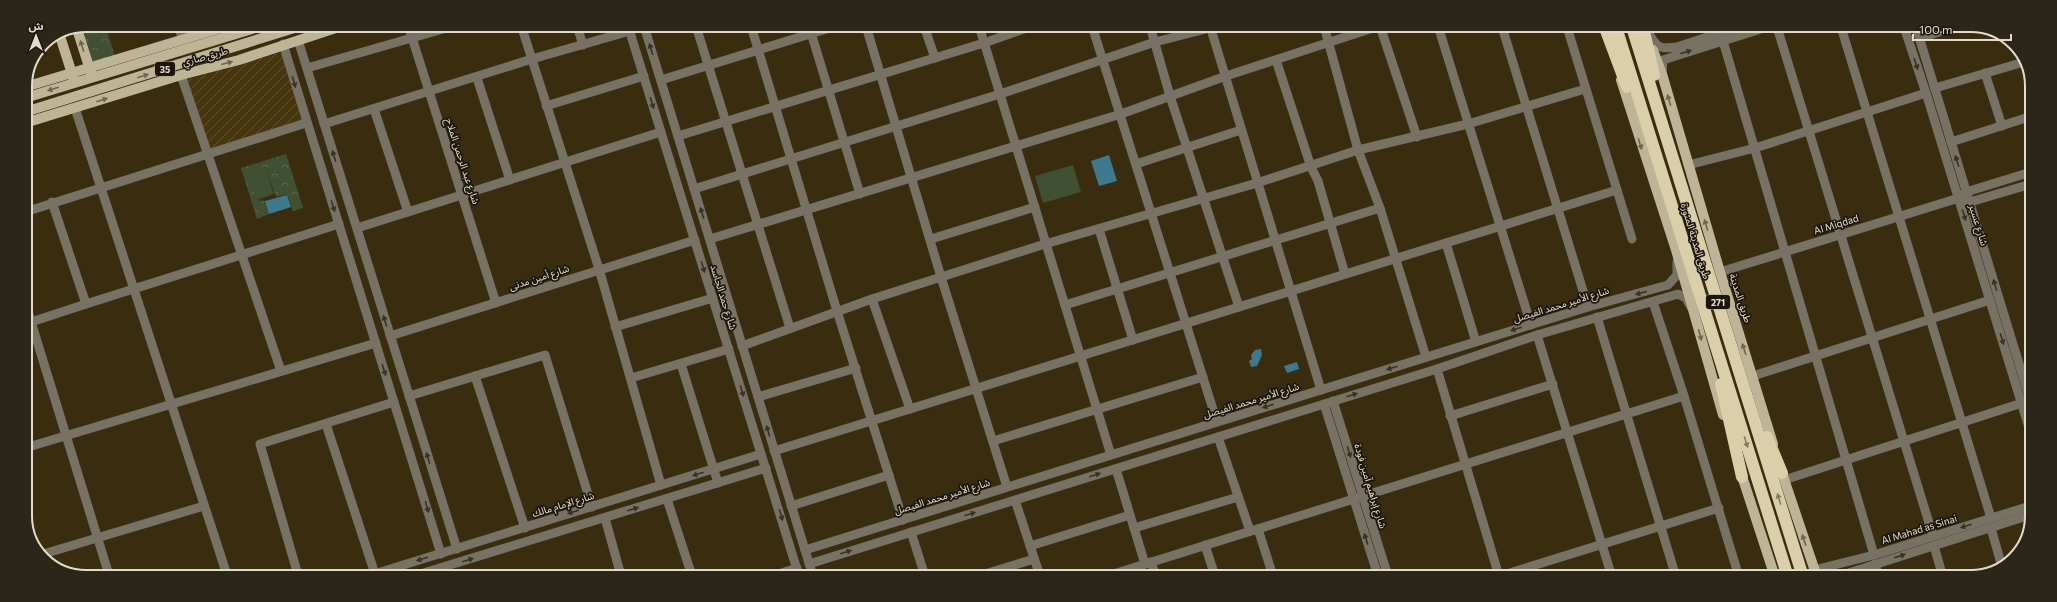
<svg xmlns="http://www.w3.org/2000/svg" width="2057" height="602" viewBox="0 0 2057 602" font-family="Commissioner,'Noto Sans Arabic',sans-serif">
<defs>
<pattern id="industrial-furrows" width="10" height="10" patternUnits="userSpaceOnUse"><rect width="10" height="10" fill="#46350f"/><path d="M-1 1l2-2M0 10L10 0M9 11l2-2" fill="none" stroke="#615231"/></pattern>
<pattern id="park-crowns" width="20" height="18" patternUnits="userSpaceOnUse"><rect width="20" height="18" fill="#414f32"/><path d="M2 6a3 3 0 1 1 6 0M12 15a3 3 0 1 1 6 0" fill="none" stroke="#5c684e"/></pattern>
</defs>
<rect width="100%" height="100%" fill="#3a2d0f"/>
<path fill="#423327" d="M180 25H224L184 38Z"/>
<path fill="url(#industrial-furrows)" d="M282 52 305 124 211 156 187 80Z"/>
<g fill="url(#park-crowns)">
<path d="M86 25H105L115 56 97 63 92 61 78 28Z"/>
<path d="M286 154 303 208 293 211 287 194 276 197 265 166 257 200 265 201 269 214 257 219 241 168Z"/>
</g>
<g fill="#414f32">
<path d="M1073 165 1081 192 1043 203 1035 176Z"/>
<path d="M265 166 274 194 257 200 248 171Z"/>
</g>
<g fill="#3f798d">
<path d="M1109 155 1117 181 1099 186 1091 161Z"/>
<path d="M287 195 291 207 269 214 265 201Z"/>
<path d="M1261 349 1262 355 1257 366 1251 367 1249 361 1252 359 1251 355 1255 350Z"/>
<path d="M1297 362 1299 369 1287 373 1284 366Z"/>
</g>
<g fill="none" stroke-linecap="round" stroke-linejoin="round">
<g stroke="#777264" stroke-width="9">
<path d="M178 25 183 40"/>
<path d="M408 25 496 303"/>
<path d="M521 25 599 269 661 485"/>
<path d="M577 26 583 45"/>
<path d="M628 26 799 576"/>
<path d="M644 26 813 576"/>
<path d="M696 26 790 328"/>
<path d="M751 26 837 311 903 520"/>
<path d="M809 26 860 194"/>
<path d="M866 26 941 277 1007 487"/>
<path d="M924 26 935 58"/>
<path d="M979 26 1111 455"/>
<path d="M1092 26 1217 422"/>
<path d="M1150 26 1170 96 1239 307"/>
<path d="M1210 26 1321 390"/>
<path d="M1324 26 1358 150 1380 208 1426 357"/>
<path d="M1380 26 1417 137"/>
<path d="M1438 26 1531 325"/>
<path d="M1502 27 1588 307"/>
<path d="M1567 27 1632 239"/>
<path d="M1777 27 1933 536"/>
<path d="M1841 27 1991 518"/>
<path d="M1904 27 1926 93 2030 431"/>
<path d="M1916 27 2031 403"/>
<path d="M1647 30C1656 46 1657 50 1677 47L1738 27"/>
<path d="M1920 38 1955 27"/>
<path d="M298 40 457 549"/>
<path d="M1723 41 1874 555"/>
<path d="M283 44 441 554"/>
<path d="M1276 60 1311 167 1318 181 1345 274"/>
<path d="M307 68 457 25"/>
<path d="M1662 73 1663 60 1767 27"/>
<path d="M1985 73 2002 126"/>
<path d="M181 75 281 371"/>
<path d="M477 78 510 180"/>
<path d="M661 80 836 26"/>
<path d="M1935 88 2024 62"/>
<path d="M546 106 644 76"/>
<path d="M75 108 227 575"/>
<path d="M374 109 408 212"/>
<path d="M324 124 532 59 630 31"/>
<path d="M678 136 984 43 1032 26"/>
<path d="M1951 142 2032 116"/>
<path d="M1136 164 1241 130"/>
<path d="M1688 165 1755 148 1926 93"/>
<path d="M2031 184 1970 202 1959 198 1966 192 2031 172"/>
<path d="M694 189 1000 94 1155 42 1210 28"/>
<path d="M52 202 86 304 339 224"/>
<path d="M25 212 306 123"/>
<path d="M357 228 661 132"/>
<path d="M1099 229 1133 340"/>
<path d="M710 239 1121 114 1226 76 1379 26"/>
<path d="M931 239 1035 207"/>
<path d="M1446 243 1476 342"/>
<path d="M1720 272 1959 198"/>
<path d="M872 299 910 409"/>
<path d="M25 302 109 575"/>
<path d="M1653 302 1684 396 1739 577"/>
<path d="M1065 305 1380 208"/>
<path d="M1597 317 1676 577"/>
<path d="M25 324 86 304"/>
<path d="M615 327 713 298"/>
<path d="M1537 335 1612 577"/>
<path d="M390 336 695 240"/>
<path d="M742 346 872 299 1045 244 1257 183 1358 150 1468 124 1585 89"/>
<path d="M681 364 718 483"/>
<path d="M1437 369 1499 576"/>
<path d="M475 376 525 528"/>
<path d="M1753 376 1990 300"/>
<path d="M631 378 729 349"/>
<path d="M409 396 545 355 592 507"/>
<path d="M758 397 856 368"/>
<path d="M1333 401 1388 576"/>
<path d="M1324 404 1378 576"/>
<path d="M1450 416 1553 384"/>
<path d="M326 424 375 574"/>
<path d="M1218 437 1250 531"/>
<path d="M993 441 1203 377"/>
<path d="M25 448 376 343"/>
<path d="M774 451 1617 190"/>
<path d="M1116 469 1145 564"/>
<path d="M1784 480 2022 403"/>
<path d="M667 499 692 576"/>
<path d="M1015 500 1040 576"/>
<path d="M791 506 889 475"/>
<path d="M605 518 620 572 609 576"/>
<path d="M1134 528 1238 497"/>
<path d="M1991 528 2002 567"/>
<path d="M1258 529 1273 576"/>
<path d="M911 532 925 576"/>
<path d="M1205 545 1215 576"/>
<path d="M1030 546 1130 515"/>
<path d="M1934 546 1943 577"/>
<path d="M805 550 1588 307 1668 285 1677 275V262"/>
<path d="M40 555 204 506"/>
<path d="M1151 562 1156 576"/>
<path d="M809 564 1437 369 1537 335 1678 294 1686 298 1691 307"/>
<path d="M1875 564 1879 577"/>
<path d="M1814 570 1874 555 2030 506"/>
<path d="M298 575 260 444 394 402"/>
<path d="M371 575 761 454"/>
<path d="M417 575 766 468"/>
<path d="M772 576 797 568"/>
<path d="M978 576 1034 559"/>
<path d="M1107 576 1684 396"/>
<path d="M1500 576 1719 508"/>
<path d="M1836 577 2030 515"/>
</g>
<g stroke="#beb497" stroke-width="10">
<path d="M77 29 91 73"/>
<path d="M60 36 74 80"/>
<path d="M1653 50 1662 74 1720 272 1773 444"/>
<path d="M1621 80 1676 250 1723 415"/>
<path d="M25 87 231 25"/>
<path d="M25 98 265 25"/>
<path d="M25 112 304 25"/>
<path d="M25 123 181 75 239 60 345 25"/>
<path d="M1780 467 1817 577"/>
<path d="M1740 470 1775 577"/>
</g>
<g stroke="#daceab" stroke-width="12">
<path d="M1616 27 1788 577"/>
<path d="M1632 27 1803 577"/>
<path d="M1643 27 1654 75"/>
<path d="M1605 28 1627 87"/>
<path d="M1721 384 1742 477"/>
<path d="M1767 437 1782 473"/>
</g>
</g>
<defs><path id="oneway-solid" d="M-6-.8H1V-3.2L6.5 0L1 3.2V.8H-6Z"/></defs>
<g fill="#6d6550">
<use href="#oneway-solid" transform="translate(82 46) rotate(-107)"/>
<use href="#oneway-solid" transform="translate(227 63) rotate(-15)"/>
<use href="#oneway-solid" transform="translate(143 76) rotate(-17)"/>
<use href="#oneway-solid" transform="translate(53 89) rotate(163)"/>
<use href="#oneway-solid" transform="translate(102 100) rotate(-17)"/>
<use href="#oneway-solid" transform="translate(1669 100) rotate(-106)"/>
<use href="#oneway-solid" transform="translate(1640 144) rotate(73)"/>
<use href="#oneway-solid" transform="translate(1706 225) rotate(-107)"/>
<use href="#oneway-solid" transform="translate(1700 335) rotate(75)"/>
<use href="#oneway-solid" transform="translate(1744 349) rotate(-108)"/>
<use href="#oneway-solid" transform="translate(1804 540) rotate(-108)"/>
</g>
<g fill="#373225">
<use href="#oneway-solid" transform="translate(651 49) rotate(-107)"/>
<use href="#oneway-solid" transform="translate(1686 52) rotate(-18)"/>
<use href="#oneway-solid" transform="translate(1916 64) rotate(71)"/>
<use href="#oneway-solid" transform="translate(294 82) rotate(74)"/>
<use href="#oneway-solid" transform="translate(652 103) rotate(73)"/>
<use href="#oneway-solid" transform="translate(334 156) rotate(-107)"/>
<use href="#oneway-solid" transform="translate(1957 161) rotate(-107)"/>
<use href="#oneway-solid" transform="translate(333 206) rotate(72)"/>
<use href="#oneway-solid" transform="translate(702 213) rotate(-107)"/>
<use href="#oneway-solid" transform="translate(1964 215) rotate(73)"/>
<use href="#oneway-solid" transform="translate(703 267) rotate(73)"/>
<use href="#oneway-solid" transform="translate(1995 285) rotate(-107)"/>
<use href="#oneway-solid" transform="translate(1641 293) rotate(165)"/>
<use href="#oneway-solid" transform="translate(385 321) rotate(-107)"/>
<use href="#oneway-solid" transform="translate(1516 329) rotate(163)"/>
<use href="#oneway-solid" transform="translate(2002 339) rotate(73)"/>
<use href="#oneway-solid" transform="translate(1392 368) rotate(163)"/>
<use href="#oneway-solid" transform="translate(384 370) rotate(73)"/>
<use href="#oneway-solid" transform="translate(742 391) rotate(73)"/>
<use href="#oneway-solid" transform="translate(1352 395) rotate(-17)"/>
<use href="#oneway-solid" transform="translate(1268 406) rotate(163)"/>
<use href="#oneway-solid" transform="translate(768 431) rotate(-107)"/>
<use href="#oneway-solid" transform="translate(1349 452) rotate(73)"/>
<use href="#oneway-solid" transform="translate(428 458) rotate(-107)"/>
<use href="#oneway-solid" transform="translate(698 474) rotate(163)"/>
<use href="#oneway-solid" transform="translate(1095 475) rotate(-17)"/>
<use href="#oneway-solid" transform="translate(427 507) rotate(73)"/>
<use href="#oneway-solid" transform="translate(633 509) rotate(-17)"/>
<use href="#oneway-solid" transform="translate(573 512) rotate(163)"/>
<use href="#oneway-solid" transform="translate(970 514) rotate(-17)"/>
<use href="#oneway-solid" transform="translate(781 515) rotate(73)"/>
<use href="#oneway-solid" transform="translate(1966 526) rotate(163)"/>
<use href="#oneway-solid" transform="translate(1366 539) rotate(-108)"/>
<use href="#oneway-solid" transform="translate(846 552) rotate(-17)"/>
<use href="#oneway-solid" transform="translate(1900 556) rotate(-17)"/>
<use href="#oneway-solid" transform="translate(422 559) rotate(163)"/>
<use href="#oneway-solid" transform="translate(468 560) rotate(-17)"/>
</g>
<g fill="#847b63">
<use href="#oneway-solid" transform="translate(1746 442) rotate(73)"/>
<use href="#oneway-solid" transform="translate(1779 499) rotate(-107)"/>
</g>
<g text-anchor="middle" dominant-baseline="central" stroke-width="3.5" stroke-linejoin="round" paint-order="stroke">
<g fill="#1c160a" stroke="#a8a191" stroke-width="1">
<rect x="155" y="62" width="20" height="14" rx="3"/>
<rect x="1706" y="295" width="24" height="14" rx="3"/>
</g>
<g font-size="9" font-weight="bold" fill="#e4dccb">
<text x="165" y="69">35</text>
<text x="1718" y="302">271</text>
</g>
<g font-size="10" fill="#e4dccb" stroke="#1c160a">
<text transform="translate(205 56) rotate(-15)">طريق صاري</text>
<text transform="translate(463 161) rotate(72)">شارع عبد الرحمن الملاح</text>
<text transform="translate(1836 224) rotate(-17)">Al Miqdad</text>
<text transform="translate(1979 225) rotate(73)">شارع عسير</text>
<text transform="translate(1696 241) rotate(73)">طريق المدينة المنورة</text>
<text transform="translate(539 277) rotate(-18)">شارع أمين مدنى</text>
<text transform="translate(724 297) rotate(73)">شارع حمد الجاسد</text>
<text transform="translate(1741 298) rotate(72)">طريق المدينة</text>
<text transform="translate(1561 304) rotate(-17)">شارع الأمير محمد الفيصل</text>
<text transform="translate(1251 400) rotate(-17)">شارع الأمير محمد الفيصل</text>
<text transform="translate(1371 486) rotate(73)">شارع إبراهيم آمين فودة</text>
<text transform="translate(942 496) rotate(-17)">شارع الأمير محمد الفيصل</text>
<text transform="translate(563 504) rotate(-17)">شارع الإمام مالك</text>
<text transform="translate(1919 529) rotate(-17)">Al Mahad as Sinai</text>
</g>
</g>
<path d="M0 0H2057V602H0ZM86 32H1971A54 54 0 0 1 2025 86V516A54 54 0 0 1 1971 570H86A54 54 0 0 1 32 516V86A54 54 0 0 1 86 32Z" fill="#2c2619" fill-rule="evenodd"/>
<path fill="none" stroke="#e4dccb" stroke-width="2" d="M86 32H1971A54 54 0 0 1 2025 86V516A54 54 0 0 1 1971 570H86A54 54 0 0 1 32 516V86A54 54 0 0 1 86 32Z"/>
<g transform="translate(36 36)" stroke="#1c160a" stroke-width="3" paint-order="stroke">
<path d="M0-3L7 15L0 10L-7 15Z" fill="#e4dccb"/>
<text y="-6" font-size="11" font-weight="bold" text-anchor="middle" fill="#e4dccb">ش</text>
</g>
<path d="M1913 34v6h98v-6" fill="none" stroke="#e4dccb" stroke-width="2"/>
<text x="1919" y="34" font-size="12" fill="#e4dccb" stroke="#1c160a" stroke-width="3" paint-order="stroke">100 m</text>
</svg>
